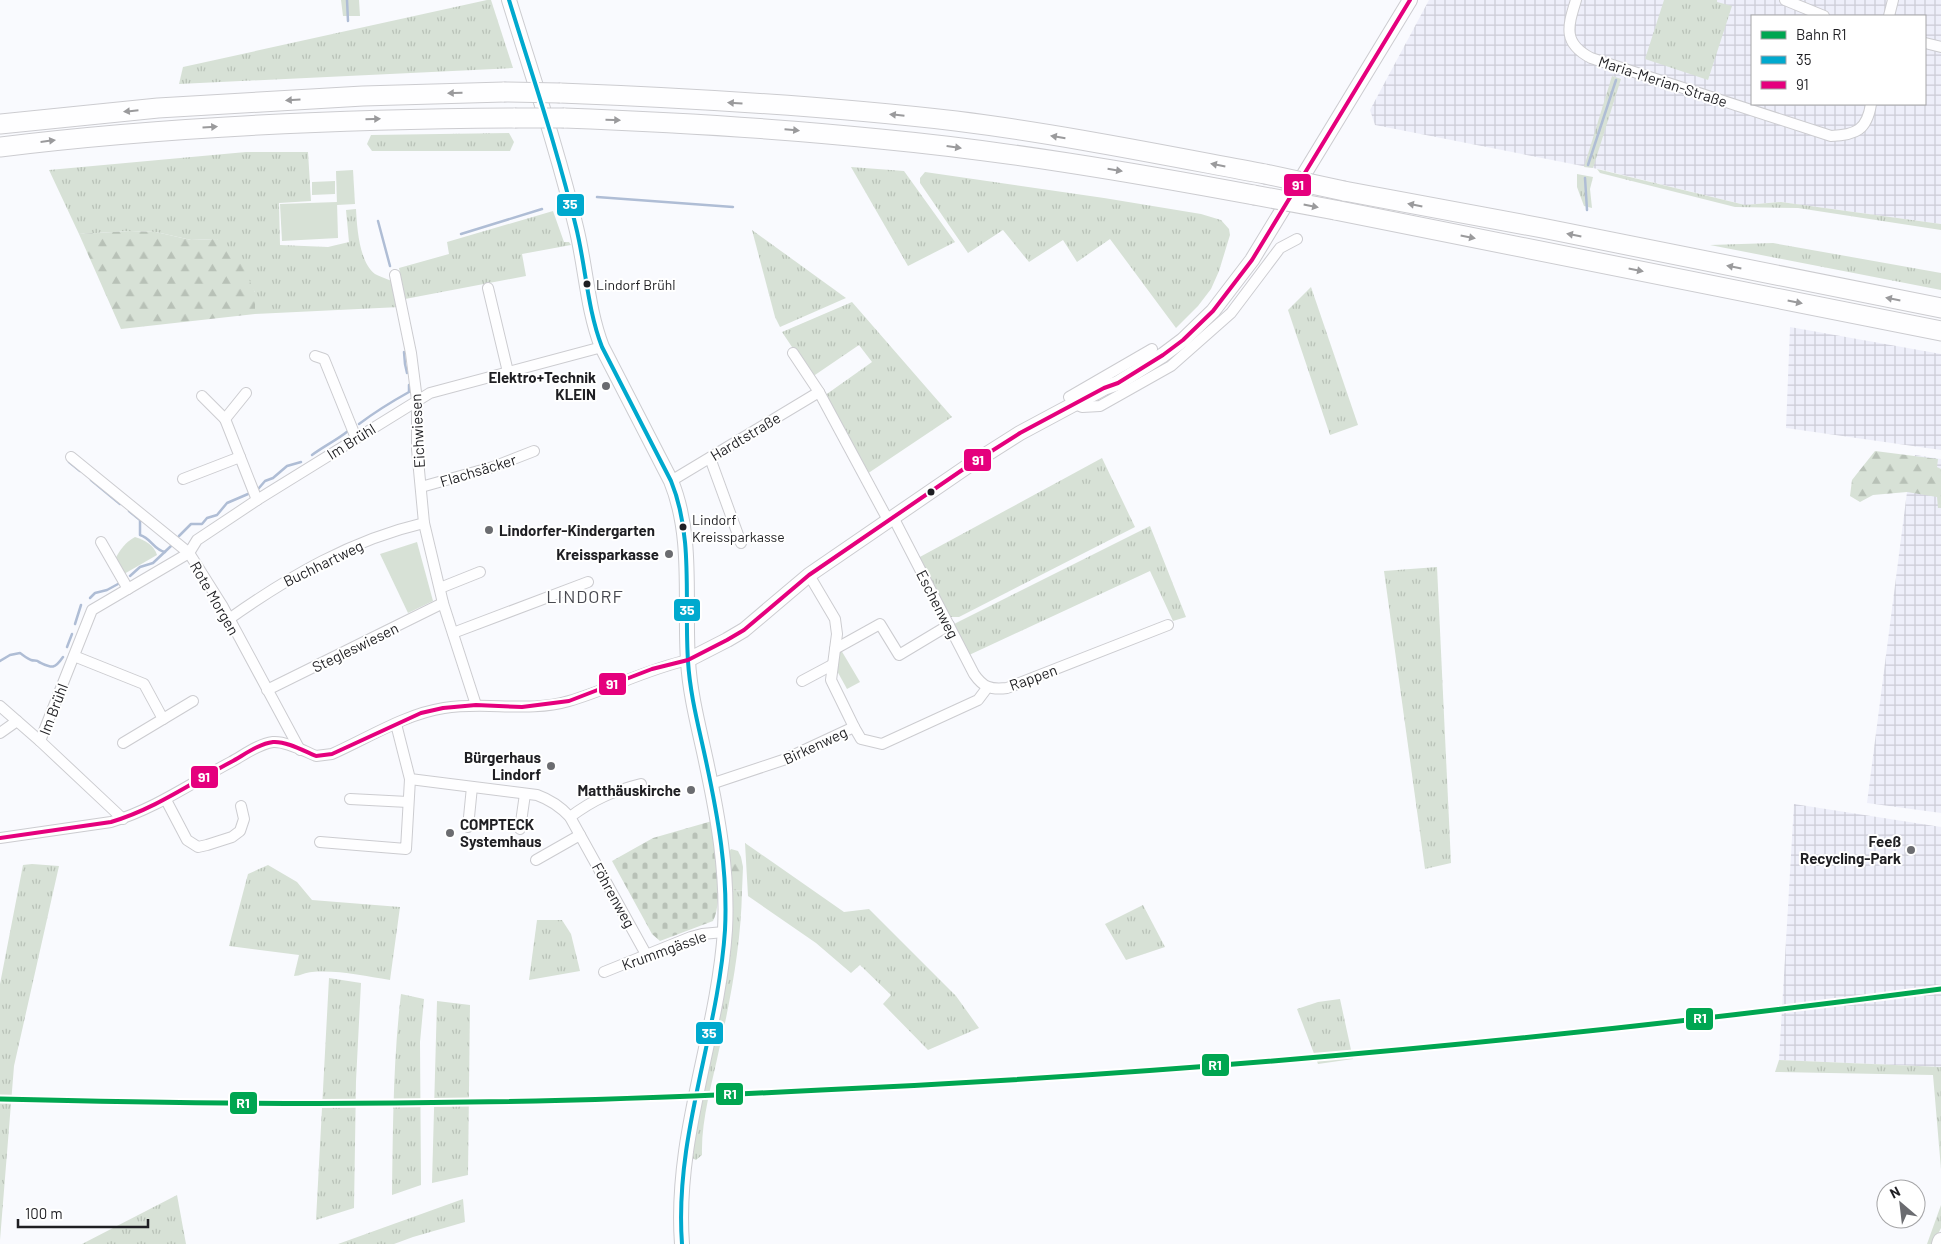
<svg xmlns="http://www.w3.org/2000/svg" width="1941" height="1244" viewBox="0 0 1941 1244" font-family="Barlow,sans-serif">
<defs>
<pattern id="industrial-grid" width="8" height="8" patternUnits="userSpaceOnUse" patternTransform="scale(1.25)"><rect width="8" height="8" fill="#eeeffa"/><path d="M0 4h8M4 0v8" fill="none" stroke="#ccccd6"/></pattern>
<pattern id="grass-tufts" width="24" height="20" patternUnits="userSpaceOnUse" patternTransform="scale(1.25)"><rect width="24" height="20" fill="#d7e1d6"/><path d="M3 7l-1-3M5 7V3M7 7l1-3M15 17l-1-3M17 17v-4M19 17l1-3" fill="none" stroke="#b8c1b7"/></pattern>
<pattern id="forest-firs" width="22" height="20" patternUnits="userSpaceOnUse" patternTransform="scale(1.25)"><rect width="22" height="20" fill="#d7e1d6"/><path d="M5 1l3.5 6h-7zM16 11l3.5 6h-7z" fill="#b8c1b7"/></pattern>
<pattern id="cemetery-stones" width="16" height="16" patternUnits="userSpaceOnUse" patternTransform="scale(1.25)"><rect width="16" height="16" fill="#d7e1d6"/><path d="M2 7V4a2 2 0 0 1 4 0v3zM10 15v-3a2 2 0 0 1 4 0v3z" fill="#b8c1b7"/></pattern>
</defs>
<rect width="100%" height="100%" fill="#f9fafe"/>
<g fill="url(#industrial-grid)" fill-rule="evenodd">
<path d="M1429 0H1941V224L1781 202 1745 205 1603 170 1375 125 1370 110ZM1752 16H1925V104H1752Z"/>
<path d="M1790 327 1941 354V450L1786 428Z"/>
<path d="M1915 455 1941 459V813L1867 803 1907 492Z"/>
<path d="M1794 804 1941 827V1067L1779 1060Z"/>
</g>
<g fill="url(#grass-tufts)">
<path d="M341 0H359L360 16H343Z"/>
<path d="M487 0H491L513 68 179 84 183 67Z"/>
<path d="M1664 0H1717V2L1732 6 1708 80 1645 59Z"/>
<path d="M1612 76 1621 79 1593 168 1584 167Z"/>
<path d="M509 133 514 142 510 151H372L367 144 371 135Z"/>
<path d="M246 152H308L311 201 279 203 280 245 328 247 349 242 346 210 356 209C357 227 359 262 375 274 380 277 388 279 394 282L400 307 255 314V292L217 239 191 240 156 232 130 231 79 234 49 170Z"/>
<path d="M851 167 904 171 955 242 908 266Z"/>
<path d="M1597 169 1745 205 1781 202 1941 224V230L1798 208 1735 207 1600 173Z"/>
<path d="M925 172 1104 198 1201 214 1221 220 1229 229 1230 235 1219 271 1211 289 1198 306 1176 328 1110 239 1077 262 1063 240 1029 262 1003 230 968 253 920 183V178Z"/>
<path d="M1577 174 1593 177 1590 189 1592 208 1584 206 1577 187Z"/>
<path d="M553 211 564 242H569L571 245 522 254 526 276 405 299 399 268 449 254 447 242Z"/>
<path d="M752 230 846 298 780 327 775 317Z"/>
<path d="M1773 243 1941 273V290L1710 245Z"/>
<path d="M1311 287 1358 425 1330 435 1288 310Z"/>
<path d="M852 302 952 417 867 474 824 396 872 362 859 345 812 377 782 332Z"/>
<path d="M1102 458 1135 527 959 617H948L918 558Z"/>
<path d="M1150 526 1186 617 1173 621 1150 571 967 656 952 625Z"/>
<path d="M1437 567 1451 863 1425 869 1384 571Z"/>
<path d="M745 843 844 912 869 909 956 996 979 1028 928 1050 883 1004 891 995 860 965 851 973 816 943 748 896Z"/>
<path d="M32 864 59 866 14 1066 0 1240V984L23 865Z"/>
<path d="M268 865 297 882 312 900 400 907 390 980C364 976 339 970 312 972 306 972 300 976 294 976L299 955 229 946 248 874Z"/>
<path d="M730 890 742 891C741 944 731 998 719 1050 712 1084 701 1120 702 1155L696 1160 692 1158Z"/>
<path d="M1143 905 1165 947 1126 960 1105 924Z"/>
<path d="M537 920H562L571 934 580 971 529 980Z"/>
<path d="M329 978 361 983 356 1081 354 1208 316 1220Z"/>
<path d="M401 994 424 999 420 1042 421 1185 392 1195C393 1128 393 1061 401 994Z"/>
<path d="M1340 999 1353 1059 1318 1064 1297 1009 1318 1002Z"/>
<path d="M437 1001 470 1005 468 1175 432 1183Z"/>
<path d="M1779 1060 1941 1067V1169L1933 1075 1775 1072Z"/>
<path d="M177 1195 186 1244H82Z"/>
<path d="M463 1199 465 1222 413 1237 394 1244H338Z"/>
<path d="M1941 1205V1228L1933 1244H1927Z"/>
</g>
<g fill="url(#forest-firs)">
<path d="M130 231 156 232 191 240 217 239 226 244 242 265 255 292V314L121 329 79 234Z"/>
<path d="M1875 451 1938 459 1937 467 1941 469V508H1938L1937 497 1907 492 1873 495 1860 502 1850 496 1852 480Z"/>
<path d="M731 849 738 851 741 857 743 867 742 891 730 890 729 852Z"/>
</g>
<path fill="url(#cemetery-stones)" d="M712 821C715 844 724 902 713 921L660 941 652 934 612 861 653 838Z"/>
<g fill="#d7e1d6">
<path d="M353 170 355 204 337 205 336 171Z"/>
<path d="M335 181V194L312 195V182Z"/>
<path d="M337 202 338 238 282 241 280 204Z"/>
<path d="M135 537C145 540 154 545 157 555L124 574 115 560C119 550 126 542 135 537Z"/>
<path d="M417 542 433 601 408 613 380 554Z"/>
<path d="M841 650 860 682 847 689 836 669 837 652Z"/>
</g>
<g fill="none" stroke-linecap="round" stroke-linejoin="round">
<g stroke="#afbdd5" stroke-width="2.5">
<path d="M347 0 348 21"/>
<path d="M1588 165 1616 80"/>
<path d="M1585 178 1587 210"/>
<path d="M597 197 733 207"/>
<path d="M378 221 390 266"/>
<path d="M461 234 542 209"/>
<path d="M404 352 405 364 407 373"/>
<path d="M359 424C375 412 391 402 409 392V385"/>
<path d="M312 455C324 446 337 440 348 431"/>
<path d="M69 462 80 471"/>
<path d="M91 480 120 504"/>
<path d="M259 488 265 481 273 478 287 466 301 462"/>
<path d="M129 511 140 520V535C151 538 154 550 165 552"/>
<path d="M179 536 191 524H202L207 518 217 515 227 503 248 494"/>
<path d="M130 576 140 567 153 563 171 546"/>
<path d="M90 598 95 593 107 590 118 584"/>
<path d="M75 624 81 605"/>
<path d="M67 647 72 634"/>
<path d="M0 661 10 655 20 653C23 655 28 659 31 660 34 661 37 660 39 662 52 668 54 670 63 657"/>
</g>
<g stroke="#ccccd0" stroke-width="12">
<g id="street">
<path d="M1576 0C1568 26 1562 43 1591 58L1831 136C1856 135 1867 130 1871 104"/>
<path d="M1785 0 1824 16"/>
<path d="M1889 16 1893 0"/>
<path d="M1925 43 1941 47"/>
<path d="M395 275 411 353 417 400V449L424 523 443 603 476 705"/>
<path d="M488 288 508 372"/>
<path d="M1152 349 1069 397 1075 404 1082 407 1100 406 1171 366 1231 313 1280 248 1297 239"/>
<path d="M793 353 819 392 888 520"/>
<path d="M315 356 324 359 356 438"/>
<path d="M246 393 225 419 257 500"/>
<path d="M202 396 225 419"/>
<path d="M71 457 189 553 223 607 300 750"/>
<path d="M710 458 741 543"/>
<path d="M183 479 240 457"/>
<path d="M671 481 819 392"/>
<path d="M421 487 493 467 534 451"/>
<path d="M893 517 974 674C983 687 990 690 1007 688L1168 625"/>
<path d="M101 542 128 589"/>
<path d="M440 588 480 572"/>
<path d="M229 619C290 576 351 540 424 523"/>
<path d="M453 633 588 582"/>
<path d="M835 649 880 624 899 655 949 625"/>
<path d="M74 656 144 684 163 719 123 743"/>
<path d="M802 681 832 665"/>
<path d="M267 690 443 603"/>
<path d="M0 706 40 741"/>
<path d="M163 719 193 701"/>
<path d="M854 727 861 739 882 744 978 700 987 688"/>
<path d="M0 733 17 721"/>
<path d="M410 779 537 795C551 800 560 806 570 817L647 956"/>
<path d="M711 784 783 760 854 727 831 680 837 634 835 619 809 575"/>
<path d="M350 799 408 802"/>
<path d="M166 800 187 840 198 847 207 845 232 837 240 831 244 819 241 806"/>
<path d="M570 817C594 799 613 791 641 784"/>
<path d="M123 819 40 741 92 610 189 553 197 540 257 500 430 393 602 347"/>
<path d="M468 827 472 787"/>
<path d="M520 829 525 794"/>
<path d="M0 838 111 822C155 809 191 783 231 762 244 755 258 744 273 742 286 741 304 751 316 756L332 754C368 738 405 714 444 708 486 701 528 713 569 701 610 689 647 669 688 660"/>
<path d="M320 842 406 849 410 779 396 724"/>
<path d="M536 860 580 835"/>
<path d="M604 972 691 937 702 934 724 932"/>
</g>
</g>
<g stroke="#ccccd0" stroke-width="16">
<g id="secondary">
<path d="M509 0C532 75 558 151 576 227 586 267 587 308 602 347L671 481C694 537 684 602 688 661 690 695 699 728 706 761 718 817 728 872 725 930 718 1036 674 1136 682 1244"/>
<path d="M688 660 727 640 744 630 809 575 968 466 1020 433 1104 388 1118 383 1163 355 1183 340 1213 311 1252 260 1410 0"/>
</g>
</g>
<g stroke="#ccccd0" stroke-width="18">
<path id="primary" d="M1940 1244 1941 1241"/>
</g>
<g stroke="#ccccd0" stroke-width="21">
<g id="highway">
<path d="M560 93C692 98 825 106 956 121 1060 134 1163 155 1265 174"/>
<path d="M564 118C670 122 775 128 880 139 1006 151 1130 172 1254 195"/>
<path d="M0 124 158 108 363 96 504 92"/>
<path d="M0 147C171 126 343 119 515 118"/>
<path d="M1344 191 1542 228 1941 308"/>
<path d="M1335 210 1941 331"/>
</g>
</g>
<use href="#street" stroke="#fefeff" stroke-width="10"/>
<use href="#secondary" stroke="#fefeff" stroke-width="14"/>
<use href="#primary" stroke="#fefeff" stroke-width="16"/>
<use href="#highway" stroke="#fefeff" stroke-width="19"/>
<g stroke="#ccccd0" stroke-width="21" stroke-linecap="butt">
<g id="highway-bridge">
<path d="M504 92 560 93"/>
<path d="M515 118H564"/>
<path d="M1265 174 1344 191"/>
<path d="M1254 195 1335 210"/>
</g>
</g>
<use href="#highway-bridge" stroke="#fefeff" stroke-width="19"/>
<g stroke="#fff" stroke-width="8">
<path id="bus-1" d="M509 0C532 75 558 151 576 227 586 267 587 308 602 347L671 481C694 537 684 602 688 661 690 695 699 728 706 761 718 817 728 872 725 930 718 1036 674 1136 682 1244"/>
</g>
<g stroke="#fff" stroke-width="8">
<path id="bus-2" d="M0 838 111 822C155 809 191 783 231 762 244 755 258 744 273 742 286 741 304 751 316 756L332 754 421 713 443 708 476 705 522 707 569 701 652 669 688 660 727 640 744 630 809 575 968 466 1020 433 1104 388 1118 383 1163 355 1183 340 1213 311 1252 260 1410 0"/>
</g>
<use href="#bus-1" stroke="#00a9ce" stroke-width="4"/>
<use href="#bus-2" stroke="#e5007d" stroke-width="4"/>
<g stroke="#fff" stroke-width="9">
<path id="rail-1" d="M0 1099C157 1103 313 1105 469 1102 587 1101 704 1096 821 1090 1196 1073 1569 1038 1941 989"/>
</g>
<use href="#rail-1" stroke="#00a651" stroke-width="5"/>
</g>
<defs><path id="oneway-solid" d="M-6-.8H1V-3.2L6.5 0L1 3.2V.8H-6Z" transform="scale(1.25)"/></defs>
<g fill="#9a9a9c">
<use href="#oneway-solid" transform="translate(455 93) rotate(179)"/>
<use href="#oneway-solid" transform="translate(293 100) rotate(177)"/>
<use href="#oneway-solid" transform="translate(735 103) rotate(-176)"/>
<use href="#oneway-solid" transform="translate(131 111) rotate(174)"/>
<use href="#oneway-solid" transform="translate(897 115) rotate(-174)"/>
<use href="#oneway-solid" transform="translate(373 119) rotate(-1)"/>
<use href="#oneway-solid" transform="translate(613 120) rotate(2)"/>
<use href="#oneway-solid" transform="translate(210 127) rotate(-4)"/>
<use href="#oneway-solid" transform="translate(792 130) rotate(5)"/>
<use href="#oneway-solid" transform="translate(1058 137) rotate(-171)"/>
<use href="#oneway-solid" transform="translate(48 141) rotate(-7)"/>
<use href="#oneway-solid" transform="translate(954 147) rotate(8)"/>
<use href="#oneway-solid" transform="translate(1218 165) rotate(-169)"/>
<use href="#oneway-solid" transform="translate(1115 170) rotate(9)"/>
<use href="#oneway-solid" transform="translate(1415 205) rotate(-169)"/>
<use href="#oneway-solid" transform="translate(1311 206) rotate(11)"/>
<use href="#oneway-solid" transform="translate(1574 235) rotate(-169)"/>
<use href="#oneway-solid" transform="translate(1468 237) rotate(11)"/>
<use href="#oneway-solid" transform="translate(1734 267) rotate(-169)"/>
<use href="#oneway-solid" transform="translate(1636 270) rotate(11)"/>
<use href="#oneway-solid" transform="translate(1893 299) rotate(-169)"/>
<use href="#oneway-solid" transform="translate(1795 302) rotate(11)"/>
</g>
<g fill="#1f1f23" stroke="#fff" stroke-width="2">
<circle cx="587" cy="284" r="4.5"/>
<circle cx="931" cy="492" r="4.5"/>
<circle cx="683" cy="527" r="4.5"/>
</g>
<g fill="#6b6c70" stroke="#fff" stroke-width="2">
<circle cx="606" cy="386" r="5"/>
<circle cx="489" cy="530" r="5"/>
<circle cx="669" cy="554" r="5"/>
<circle cx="551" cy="766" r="5"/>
<circle cx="691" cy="790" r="5"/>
<circle cx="450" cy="833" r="5"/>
<circle cx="1911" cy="850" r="5"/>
</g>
<g text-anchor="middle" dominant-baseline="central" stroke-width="4" stroke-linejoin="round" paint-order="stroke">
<g font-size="14" fill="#1f1f23" stroke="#fff" text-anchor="start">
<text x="596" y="284">Lindorf Brühl</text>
<text x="692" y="519">Lindorf<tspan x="692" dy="17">Kreissparkasse</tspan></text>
</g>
<g font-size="15" fill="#1f1f23" stroke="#fff">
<text transform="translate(1663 81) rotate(18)">Maria-Merian-Straße</text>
<text transform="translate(417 431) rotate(-93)">Eichwiesen</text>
<text transform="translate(745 436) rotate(-31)">Hardtstraße</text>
<text transform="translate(351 441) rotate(-32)">Im Brühl</text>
<text transform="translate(478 470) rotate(-17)">Flachsäcker</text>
<text transform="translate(323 563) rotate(-26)">Buchhartweg</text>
<text transform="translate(215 598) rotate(60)">Rote Morgen</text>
<text transform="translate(938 604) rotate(63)">Eschenweg</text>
<text transform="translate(355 647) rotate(-26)">Stegleswiesen</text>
<text transform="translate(1033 677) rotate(-20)">Rappen</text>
<text transform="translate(53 709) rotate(-69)">Im Brühl</text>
<text transform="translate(815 745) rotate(-25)">Birkenweg</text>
<text transform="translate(614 895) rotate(61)">Föhrenweg</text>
<text transform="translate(664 950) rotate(-20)">Krummgässle</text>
</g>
<g font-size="15" font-weight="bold" fill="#1f1f23" stroke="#fff" text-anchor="end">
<text x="596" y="377">Elektro+Technik<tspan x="596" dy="17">KLEIN</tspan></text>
<text x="499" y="530" text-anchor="start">Lindorfer-Kindergarten</text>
<text x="659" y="554">Kreissparkasse</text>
<text x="541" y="757">Bürgerhaus<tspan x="541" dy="17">Lindorf</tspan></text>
<text x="681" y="790">Matthäuskirche</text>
<text x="460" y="824" text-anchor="start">COMPTECK<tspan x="460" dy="17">Systemhaus</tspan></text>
<text x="1901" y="841">Feeß<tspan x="1901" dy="17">Recycling-Park</tspan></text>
</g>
<g font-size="18" letter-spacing="1" fill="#494a51" stroke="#fff">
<text x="585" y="596">LINDORF</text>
</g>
</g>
<g stroke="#fff" stroke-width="2">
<rect x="1283" y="173" width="29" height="24" rx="5" fill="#e5007d"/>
<rect x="556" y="193" width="29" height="24" rx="5" fill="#00a9ce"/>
<rect x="963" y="448" width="29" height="24" rx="5" fill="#e5007d"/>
<rect x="673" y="598" width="28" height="24" rx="5" fill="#00a9ce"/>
<rect x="598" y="672" width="29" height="24" rx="5" fill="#e5007d"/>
<rect x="190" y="765" width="29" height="24" rx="5" fill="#e5007d"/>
<rect x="1685" y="1007" width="29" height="24" rx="5" fill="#00a651"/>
<rect x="695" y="1021" width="29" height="24" rx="5" fill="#00a9ce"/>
<rect x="1201" y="1053" width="29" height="24" rx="5" fill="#00a651"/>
<rect x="715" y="1082" width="29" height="24" rx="5" fill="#00a651"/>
<rect x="229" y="1091" width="29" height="24" rx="5" fill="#00a651"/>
</g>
<g font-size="14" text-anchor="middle" font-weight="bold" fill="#fff">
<text x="1298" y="190">91</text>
<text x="570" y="209">35</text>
<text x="978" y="465">91</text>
<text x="687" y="615">35</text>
<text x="612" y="689">91</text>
<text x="204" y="782">91</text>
<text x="1700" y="1023">R1</text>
<text x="709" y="1038">35</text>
<text x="1215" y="1070">R1</text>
<text x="730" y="1099">R1</text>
<text x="243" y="1108">R1</text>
</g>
<rect x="1751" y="15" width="175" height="90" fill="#ffffff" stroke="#a5a5a7"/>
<rect x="1761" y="31" width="25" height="8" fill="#00a651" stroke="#a5a5a7"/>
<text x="1796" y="40" font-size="15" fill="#1f1f23">Bahn R1</text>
<rect x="1761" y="56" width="25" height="8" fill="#00a9ce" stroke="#a5a5a7"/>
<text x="1796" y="65" font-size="15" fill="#1f1f23">35</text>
<rect x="1761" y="81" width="25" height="8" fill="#e5007d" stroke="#a5a5a7"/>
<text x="1796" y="90" font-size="15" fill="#1f1f23">91</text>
<g transform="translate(1901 1204) rotate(332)"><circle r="24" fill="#ffffff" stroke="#a5a5a7"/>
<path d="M0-4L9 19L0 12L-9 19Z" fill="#6b6c70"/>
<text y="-8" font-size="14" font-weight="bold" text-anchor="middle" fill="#1f1f23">N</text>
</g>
<path d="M18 1219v8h130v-8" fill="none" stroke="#1f1f23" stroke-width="2.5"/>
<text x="25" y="1219" font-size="15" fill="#1f1f23" stroke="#ffffff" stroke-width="4" paint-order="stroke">100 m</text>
</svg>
